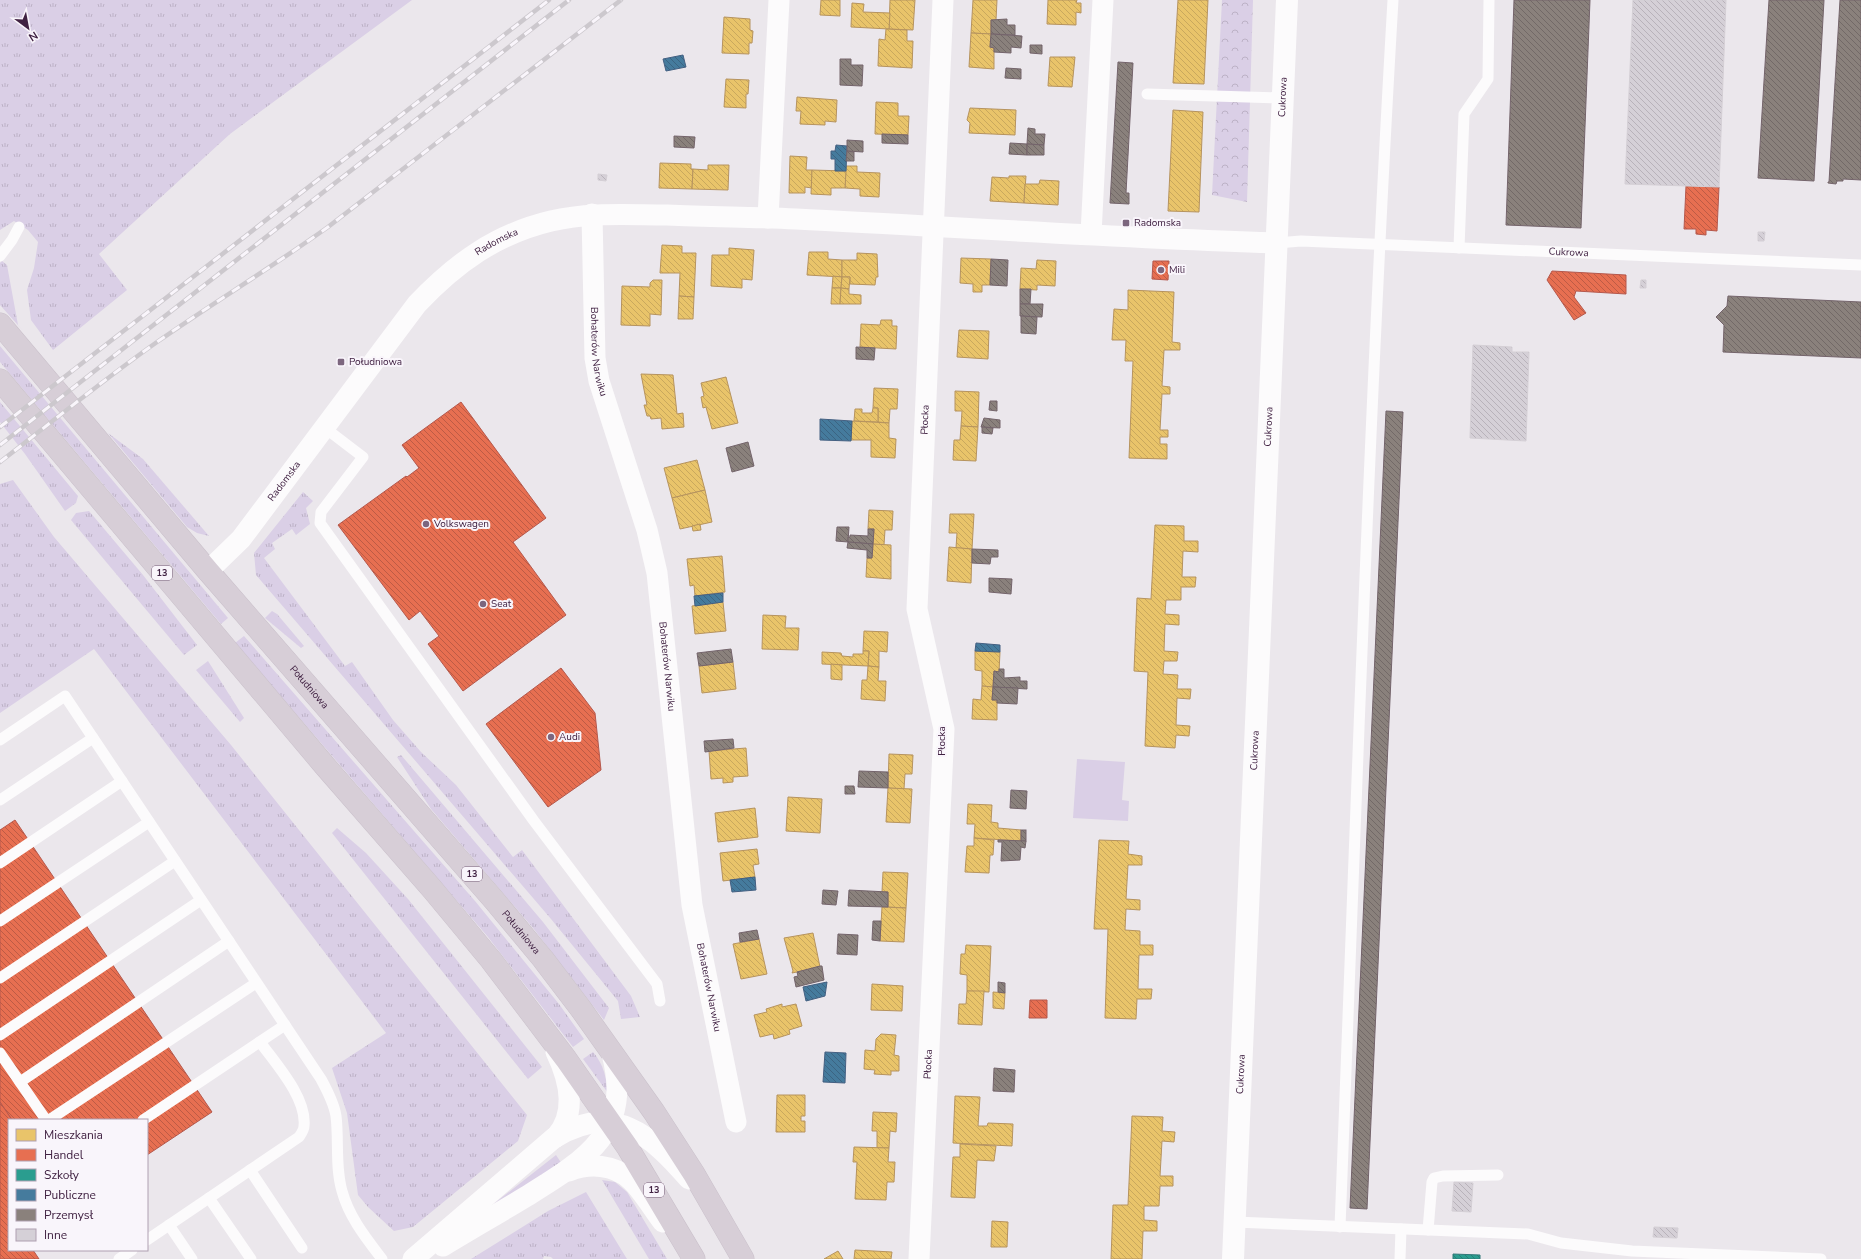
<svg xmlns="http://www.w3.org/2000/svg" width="1861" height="1259" viewBox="0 0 1861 1259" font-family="'Nunito Sans',sans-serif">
<defs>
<pattern id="grass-tufts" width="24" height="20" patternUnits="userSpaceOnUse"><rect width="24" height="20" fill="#dacfe6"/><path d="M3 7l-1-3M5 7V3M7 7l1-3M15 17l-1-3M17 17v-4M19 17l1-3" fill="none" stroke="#bcb1c6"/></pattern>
<pattern id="forest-crowns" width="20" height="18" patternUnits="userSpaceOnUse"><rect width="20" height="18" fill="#dacfe6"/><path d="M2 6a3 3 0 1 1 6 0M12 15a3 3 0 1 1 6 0" fill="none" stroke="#bcb1c6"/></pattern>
<pattern id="homes-back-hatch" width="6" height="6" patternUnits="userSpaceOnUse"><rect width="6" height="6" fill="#e9c46a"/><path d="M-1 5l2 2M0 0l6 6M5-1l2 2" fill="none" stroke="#c9a85d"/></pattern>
<pattern id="shops-back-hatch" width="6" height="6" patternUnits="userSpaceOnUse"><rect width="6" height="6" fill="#e76f51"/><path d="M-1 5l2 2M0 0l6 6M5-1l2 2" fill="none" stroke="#bd5b45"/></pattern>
<pattern id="schools-back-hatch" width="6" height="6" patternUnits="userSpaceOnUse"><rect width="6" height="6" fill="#2a9d8f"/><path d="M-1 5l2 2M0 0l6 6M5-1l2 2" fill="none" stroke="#258076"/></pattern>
<pattern id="public-back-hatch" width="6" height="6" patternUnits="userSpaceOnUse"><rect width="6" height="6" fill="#457b9d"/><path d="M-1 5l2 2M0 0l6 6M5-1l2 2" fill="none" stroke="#3b6482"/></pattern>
<pattern id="industry-back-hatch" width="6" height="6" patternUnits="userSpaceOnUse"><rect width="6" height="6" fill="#8a817c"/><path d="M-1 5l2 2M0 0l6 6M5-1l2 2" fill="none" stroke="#726967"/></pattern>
<pattern id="building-back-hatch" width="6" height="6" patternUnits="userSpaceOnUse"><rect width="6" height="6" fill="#d5d0d7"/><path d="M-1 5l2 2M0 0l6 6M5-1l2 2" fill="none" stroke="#b8b2ba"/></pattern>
</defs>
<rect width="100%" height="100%" fill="#ebe7ec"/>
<g fill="url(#grass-tufts)">
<path d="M0 0H412L230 134 99 254 127 290 53 350 31 320 27 290 34 268 38 242 28 230 14 221 0 230Z"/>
<path d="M2 261 7 265 18 325 25 333 0 305V263Z"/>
<path d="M0 346 228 618 221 624 0 362Z"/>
<path d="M0 402 78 496 76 503 65 511 25 454 0 422Z"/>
<path d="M108 433 143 459 209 536 197 533 187 527Z"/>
<path d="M13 480 54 537 231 745 527 1115 518 1141 413 1227 394 1231 368 1207 358 1195 347 1113 332 1068 386 1033 94 649 0 713V484Z"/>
<path d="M303 492 313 501 306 508 310 524 296 535 292 529 272 543 275 549 264 558 345 666 352 662 393 720 421 752 456 785 513 857 522 850 631 996 640 1017 621 1019 618 1001 551 919 256 575 254 553Z"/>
<path d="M89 511 143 575 197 645 184 655 71 520 76 513Z"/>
<path d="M272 611 277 614 304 646 301 648 265 618Z"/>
<path d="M244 636 475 901 559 1004 584 1039 573 1047 488 937 235 643Z"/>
<path d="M208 661 244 718 240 722 196 670Z"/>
<path d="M401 755 543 922 609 1008 604 1020 533 928 431 809 397 757Z"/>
<path d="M337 828 366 853 408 899 542 1067 528 1079 332 833Z"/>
<path d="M593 1052C604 1065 606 1077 608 1093L583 1059Z"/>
<path d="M556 1155 562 1164 491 1206Z"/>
<path d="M602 1180 615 1182 627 1192 667 1259H649Z"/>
<path d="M586 1192 627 1259H553L551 1257 544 1256 543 1259H471L548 1211Z"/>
</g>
<path fill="url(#forest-crowns)" d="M1222 0H1253L1247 202 1212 195Z"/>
<path fill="#dacfe6" d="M1077 759 1125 762 1122 800 1129 801 1128 821 1073 818Z"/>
<g fill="url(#homes-back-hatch)" stroke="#b6935e">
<path d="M821 0H840V16L820 15Z"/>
<path d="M890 0H915L913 30 889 29Z"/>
<path d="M973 0H997L996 20H991V34L971 33Z"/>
<path d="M1048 0H1077L1076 3H1081V13L1076 12V25L1047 24Z"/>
<path d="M1178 0H1208L1204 84 1173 83Z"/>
<path d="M852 3 864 4 863 12 890 13 889 29 851 27Z"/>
<path d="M724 17 750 19V30L753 31 752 43H749V54L722 53Z"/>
<path d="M886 29 907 30V41H913L912 68 878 66 879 39 885 40Z"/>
<path d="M971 33 991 34 990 47 994 48V69L969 67Z"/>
<path d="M1050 57H1075L1072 87 1048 86Z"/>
<path d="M726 79 749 80 748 94H746V108L724 107Z"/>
<path d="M797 97 837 100 836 122 825 121V125L800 124 801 111H796Z"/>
<path d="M876 102 898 103V116H909L908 135 875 134Z"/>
<path d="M970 108 1016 110 1015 135 969 133 970 123 967 120Z"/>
<path d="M1173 110 1203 112 1199 212 1168 211Z"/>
<path d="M790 156 807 157 806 170H812V188L805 187V193H789Z"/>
<path d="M660 163 691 164V169H693L692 189 659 188Z"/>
<path d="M708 165H729L728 190 692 189 693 169 708 170Z"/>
<path d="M846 166H857V172L880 173 879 197 860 196V189L845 188Z"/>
<path d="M812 170 846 171 845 188H831V195L811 194Z"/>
<path d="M1009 176H1026L1024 203 990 201 992 177 1009 178Z"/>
<path d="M1040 180 1059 181 1058 205 1024 203 1025 184H1039Z"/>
<path d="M662 245 682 246V253H696L694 297 679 296 680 273H660Z"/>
<path d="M729 248 754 250 752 280 742 279V288L711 286 712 255H729Z"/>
<path d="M809 252H828V259L842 260V277L807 275Z"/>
<path d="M857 253 877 254 878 277H876L875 285 850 284V277H842V260H857Z"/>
<path d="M961 258 991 259 990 285H982V292H973V284L960 283Z"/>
<path d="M1037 260 1056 261 1055 286 1037 285V290L1020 289 1021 268 1036 269Z"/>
<path d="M833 276 842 277 841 288H832Z"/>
<path d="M842 277H850L849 289 841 288Z"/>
<path d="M653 280H662L661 315 650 314V326L621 325 622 286 650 287V283Z"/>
<path d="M832 288H841L840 304H831Z"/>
<path d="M841 288 849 289V294L861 295V304H840Z"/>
<path d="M1128 290 1174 292 1172 342 1180 343V350H1164L1162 386 1170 387V394H1162L1160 430H1168V437H1160V444H1167V459L1129 458 1133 361H1125L1126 340H1112L1114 309 1128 310Z"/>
<path d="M679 296 694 297 693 319H678Z"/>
<path d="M881 320H892V326H897L896 349 860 347 861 324 880 325Z"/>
<path d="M959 330 989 331 988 359 957 357Z"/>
<path d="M641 374 673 375 677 414 683 413 684 427 662 429 661 418 651 419 650 416H647L644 405H647Z"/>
<path d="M726 377 738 423 712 429 706 407 703 408 701 397 704 396 701 383Z"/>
<path d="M874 388 898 389 897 409H890L889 423 878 422V408H873Z"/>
<path d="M955 391 979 392 978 427 961 426 962 411H955Z"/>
<path d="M873 408H878V422L854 421 855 409H862V413H872Z"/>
<path d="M852 421 889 423V438L896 439 895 458 871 457V440H851Z"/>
<path d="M961 426 978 427 976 461 953 460 954 440H960Z"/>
<path d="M697 460 705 490 672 498 664 468Z"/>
<path d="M705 490 712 522 680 529 672 498Z"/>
<path d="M869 510 893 511 892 530H885L884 545 873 544 874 529H868Z"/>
<path d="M950 514H974L972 549 956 548 957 533H949Z"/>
<path d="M700 524 701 530 693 531 692 526Z"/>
<path d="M1155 525 1184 526V541H1198V552L1183 551 1182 577H1196L1195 587H1181V600H1166L1165 614 1179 615V625L1165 624 1164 651 1178 652 1177 661H1164L1163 674 1178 675 1177 689H1191L1190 699 1177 698 1176 725 1190 726 1189 736 1176 735 1175 748 1145 746 1148 672 1134 671 1137 598 1151 599Z"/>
<path d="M873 544 891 545V579L866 577 867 558H872Z"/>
<path d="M949 547 972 549 971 583 947 581Z"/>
<path d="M722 556 725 592 695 596 694 585 690 586 687 559Z"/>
<path d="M723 602 726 631 695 634 692 606Z"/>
<path d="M763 615 786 616 785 628H799L798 650 762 649Z"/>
<path d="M864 631 888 632 887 652 879 651V667L868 666 869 651H863Z"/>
<path d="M863 651H869L868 666 822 664V652L841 653 842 656 853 657V654H863Z"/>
<path d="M975 651 1000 652 999 672 994 671 993 687 982 686V671L975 670Z"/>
<path d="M733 662 736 689 702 693 699 666Z"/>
<path d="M831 664 842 665V680L831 679Z"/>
<path d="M868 666 879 667 878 681H886L885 701 861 699 862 680H867Z"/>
<path d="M982 686 993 687 992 700H997V720L972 719 973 699 981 700Z"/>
<path d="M746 748 748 776 733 777V782L723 783V778L711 779 709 751Z"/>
<path d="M889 754 913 755 912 774H905L904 789 888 788Z"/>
<path d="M888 788 912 789 910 823 886 822Z"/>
<path d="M788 797 822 799 820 833 786 831Z"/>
<path d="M968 804 992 805 991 822 998 823V828L1021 830V841L974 838 975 824H967Z"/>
<path d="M755 808 758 837 718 842 715 813Z"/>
<path d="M974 838 994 840 993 855H990L989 873 965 872 967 846H974Z"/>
<path d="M1099 840 1129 841 1128 854 1142 856V865H1128L1126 899 1140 900V910L1126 909 1125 930 1140 931V945H1153V955H1139L1138 989H1152L1151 999H1137L1136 1019 1105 1018 1108 929H1094Z"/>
<path d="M757 849 759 864 753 865 755 877 723 881 720 853Z"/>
<path d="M883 872 908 873 906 908 888 907V892H882Z"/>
<path d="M882 907 906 908 904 942 880 941Z"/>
<path d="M813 933 820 967 792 973 793 971 784 938Z"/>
<path d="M759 939 767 974 741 979 733 944Z"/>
<path d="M966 945 991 946 989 992 967 991V975L960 974 961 954H965Z"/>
<path d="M872 984 903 986 902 1011 871 1010Z"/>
<path d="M967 991H984L982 1025 958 1024 959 1004H966Z"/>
<path d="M993 992 1005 993 1004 1009 993 1008Z"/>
<path d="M782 1004V1007L796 1004 802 1026 789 1030 790 1034 774 1039 773 1034 760 1037 754 1015 767 1012 766 1009Z"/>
<path d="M881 1034 896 1035 894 1055 899 1056V1071H891V1075L874 1074 875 1070 864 1069 865 1050 875 1051 876 1039Z"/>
<path d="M777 1095H805V1116H801V1121H805V1132H776Z"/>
<path d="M955 1096 980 1097 978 1126H987L988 1123 1013 1124 1012 1146 953 1143Z"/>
<path d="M873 1112 897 1113 896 1132 890 1131 889 1148H877V1131H872Z"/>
<path d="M1132 1116 1163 1117 1162 1131 1175 1132 1174 1142 1162 1141 1160 1176H1173V1186H1160L1159 1206H1144V1220L1157 1221V1231H1143L1142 1259H1111L1113 1205H1128Z"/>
<path d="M960 1144 996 1146 994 1161 977 1160 975 1198 951 1197 953 1157H960Z"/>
<path d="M854 1147 889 1148 888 1162H895L894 1182H887L886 1200 855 1199 857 1162H853Z"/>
<path d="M992 1221 1008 1222 1007 1247H991Z"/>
<path d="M855 1250 892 1252 891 1259H854Z"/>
<path d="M838 1251 843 1259H824Z"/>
</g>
<g fill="url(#shops-back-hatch)" stroke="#b5584c">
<path d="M1686 186 1719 187 1717 231 1706 230V235L1696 234V229H1684Z"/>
<path d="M1153 261H1169L1168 280 1152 279Z"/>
<path d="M1552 271 1626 275V294L1576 291 1574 297 1586 313 1574 320 1547 280Z"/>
<path d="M461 402 546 518 513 542 566 615 463 691 428 644 439 636 420 611 409 620 338 525 406 476 407 477 419 468 402 445Z"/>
<path d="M561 668 595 713 601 770 548 807 486 724Z"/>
<path d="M15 820 212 1112 147 1155V1120H12L0 1102V830Z"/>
<path d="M1030 1000H1047V1018H1029Z"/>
<path d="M0 1102 12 1120H9V1250H33L39 1259H0Z"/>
</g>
<path fill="url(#schools-back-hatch)" stroke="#317878" d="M1453 1254 1480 1255V1259H1453Z"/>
<g fill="url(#public-back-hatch)" stroke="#446082">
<path d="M683 55 686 67 666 71 663 59Z"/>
<path d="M836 145 847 146 846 171H835V159H831V151H835Z"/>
<path d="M820 419 852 421 851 441 820 440Z"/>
<path d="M723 593V602L695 606 694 596Z"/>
<path d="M976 643 1000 645V652L975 651Z"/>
<path d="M755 877 756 890 732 892 730 880Z"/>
<path d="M827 982 825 996 806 1001 803 987Z"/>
<path d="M825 1052 846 1053 845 1083 823 1082Z"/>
</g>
<g fill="url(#industry-back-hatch)" stroke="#74646b">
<path d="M1514 0H1590L1581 228 1506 225Z"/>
<path d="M1769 0H1824L1814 181 1758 178Z"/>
<path d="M1840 0H1861V180L1843 179V181H1837L1836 184 1828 183V182H1829Z"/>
<path d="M1007 19V25H1015V35L991 34V20Z"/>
<path d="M991 34 1022 36 1021 48 1011 47V53L994 52V48L990 47Z"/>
<path d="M1030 45H1042V54L1030 53Z"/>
<path d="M840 59H851V65H863L862 86 840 85Z"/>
<path d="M1118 62 1133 63 1126 193H1129V204L1110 203Z"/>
<path d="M1006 68 1021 69V79L1005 78Z"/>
<path d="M1028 128 1035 129V134H1045L1044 145 1027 144Z"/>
<path d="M882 134 908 135V144L882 143Z"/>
<path d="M674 136 695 137 694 148 674 147Z"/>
<path d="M847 140 863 141V152L847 151Z"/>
<path d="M1010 143 1027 144V155L1009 154Z"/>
<path d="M1027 144 1044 145V155H1027Z"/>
<path d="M847 151 854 152V161H846Z"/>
<path d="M991 259 1008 260 1007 286 990 285Z"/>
<path d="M1020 289H1031L1030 304H1020Z"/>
<path d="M1728 296 1861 302V358L1723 352 1724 325 1716 317 1727 306Z"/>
<path d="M1020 304H1043L1042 317 1020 316Z"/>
<path d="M1021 316 1037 317 1036 334 1021 333Z"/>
<path d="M856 347 875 348 874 360 856 359Z"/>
<path d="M990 401H997V411L989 410Z"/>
<path d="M1386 411 1403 412 1367 1209 1350 1208Z"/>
<path d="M984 418 1000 420V428L981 427Z"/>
<path d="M982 427 993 428 992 434 982 433Z"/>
<path d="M748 442 754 466 732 472 726 448Z"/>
<path d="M837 527H849L848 542 836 541Z"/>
<path d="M868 529H874L873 544 848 542V537H850V535L868 536Z"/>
<path d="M848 542 873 544 872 558H867V550L847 548Z"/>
<path d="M972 549 998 550V557H991L990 564 972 563Z"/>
<path d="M989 578 1012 579 1011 594 989 592Z"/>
<path d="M731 649 733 662 699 666 697 653Z"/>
<path d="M999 669H1004V678L1020 677V681H1027V689L993 687 994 671 999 672Z"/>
<path d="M993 687 1018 688 1017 704 997 703V700H992Z"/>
<path d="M733 739 734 748 705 752 704 741Z"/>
<path d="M859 771 888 772V788L858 787Z"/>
<path d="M845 786H854L855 794H845Z"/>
<path d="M1011 790 1027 791 1026 809 1010 808Z"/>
<rect x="1021" y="830" width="5" height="11"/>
<path d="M998 840 1026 841 1025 848 1021 847 1020 860 1001 861 1002 842H998Z"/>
<path d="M823 890 838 891 836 905 822 904Z"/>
<path d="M849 890 888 892V907L848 906Z"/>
<path d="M873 921H881L880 941 872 940Z"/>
<path d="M757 930 759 939 740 942 739 933Z"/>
<path d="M838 934 858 935 857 955 837 954Z"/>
<path d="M820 966H822L824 980 796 987 794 977 798 976 797 972Z"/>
<path d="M998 982 1005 983V993L998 992Z"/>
<path d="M994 1068 1015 1070 1014 1092 993 1091Z"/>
</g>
<g fill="url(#building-back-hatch)" stroke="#d4cfd5">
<path d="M1633 0H1726L1719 187 1625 184Z"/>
<path d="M598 174 607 175 606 181 598 180Z"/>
<path d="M1758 232H1765L1764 241H1758Z"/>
<path d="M1641 280H1646V288H1640Z"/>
<path d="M1473 345 1512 347V352H1529L1526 441 1470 438Z"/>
<path d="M1454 1182 1473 1183 1471 1212 1452 1211Z"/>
<path d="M1654 1227 1678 1228 1677 1238 1653 1237Z"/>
</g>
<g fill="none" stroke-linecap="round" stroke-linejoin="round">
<g stroke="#cac1cb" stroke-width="23">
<g id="primary">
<path id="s6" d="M0 324 208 571 494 900 543 959 581 1009 654 1112 694 1174 743 1259"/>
<path d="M0 380 325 766 433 890 491 960 566 1059 628 1148 694 1259"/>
</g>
</g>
<g stroke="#fcfbfc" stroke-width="11">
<path d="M1147 94 1283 98"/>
<path id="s1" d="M1277 243 1301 241 1861 265"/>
<path d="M1459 248 1464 114 1488 79 1489 0"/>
<path d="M0 256 12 240 19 227"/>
<path d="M325 428 363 457 321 512 320 523 534 821 657 984 660 1001"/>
<path d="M0 740 65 696 321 1079C327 1090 334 1103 336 1116 339 1140 335 1167 342 1191 349 1217 366 1238 382 1259"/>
<path d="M0 800 93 738"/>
<path d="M0 863 122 781"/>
<path d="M0 921 149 822"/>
<path d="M0 978 175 861"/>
<path d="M0 1035 201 900"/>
<path d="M0 1053 46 1120"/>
<path d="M20 1082 229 941"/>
<path d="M49 1120 256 983"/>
<path d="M143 1120 285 1025"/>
<path d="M250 1170 302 1248"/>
<path d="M209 1198 251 1259"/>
<path d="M1235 1222 1528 1234 1561 1243 1632 1251 1821 1259"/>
<path d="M169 1225 192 1259"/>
<path d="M1340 1227C1356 818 1369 409 1393 0"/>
<path d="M1428 1230 1432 1182 1434 1178 1443 1176 1498 1175"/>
<path d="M147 1240 299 1137C301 1134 304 1130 304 1126 307 1098 276 1064 260 1042"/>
<path d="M119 1259 132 1250"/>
<path d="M1400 1259 1401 1229"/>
</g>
<g stroke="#fcfbfc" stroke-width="21">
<path id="s2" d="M592 214 595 358 599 381 647 530 657 573 692 905 736 1122"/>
<path d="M768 218 779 0"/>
<path d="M1091 234 1103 0"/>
<path id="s3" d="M208 571 241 539 417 304C456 263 496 234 551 221 590 212 627 215 667 215 710 217 753 217 796 219 956 227 1117 238 1277 243"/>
<path d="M556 1137C578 1112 569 1079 556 1052"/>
<path d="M569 1171C589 1163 614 1164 631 1180 642 1190 653 1209 663 1222"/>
<path d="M443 1246C471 1229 499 1213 527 1196 585 1160 633 1132 612 1054"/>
<path d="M413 1259 554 1138C613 1101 651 1135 689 1179"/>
<path id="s4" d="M919 1259 944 729 917 609 943 0"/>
</g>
<path stroke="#fcfbfc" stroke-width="22" id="s5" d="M1233 1259 1287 0"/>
<use href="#primary" stroke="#d7ced7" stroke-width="22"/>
<g stroke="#ccc8cd" stroke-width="4.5">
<g id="rail">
<path d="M0 427 549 0"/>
<path d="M0 445 569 0"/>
<path d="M0 462C52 422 103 380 157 342 213 303 272 267 328 227L621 0"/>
</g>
</g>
<use href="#rail" stroke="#f9f5fb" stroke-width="3" stroke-dasharray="9" stroke-linecap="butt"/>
</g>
<g fill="#7c667e" stroke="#f9f5fb" stroke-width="1.5">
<rect x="1122" y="219" width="8" height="8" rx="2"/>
<circle cx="1161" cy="270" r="4"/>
<rect x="337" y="358" width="8" height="8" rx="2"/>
<circle cx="426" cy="524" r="4"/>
<circle cx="483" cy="604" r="4"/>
<circle cx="551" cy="737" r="4"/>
</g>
<g text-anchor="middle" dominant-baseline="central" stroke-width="4" stroke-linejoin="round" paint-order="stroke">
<g fill="#f9f5fb" stroke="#78617a" stroke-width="1">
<rect x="152" y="566" width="20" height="14" rx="3"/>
<rect x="462" y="867" width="20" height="14" rx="3"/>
<rect x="644" y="1183" width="20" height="14" rx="3"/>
</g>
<g font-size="9" font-weight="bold" fill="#402142">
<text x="162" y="573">13</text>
<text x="472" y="874">13</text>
<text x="654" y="1190">13</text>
</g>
<g font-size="10" fill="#402142" stroke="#f9f5fb">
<text stroke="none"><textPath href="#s5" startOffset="1163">Cukrowa</textPath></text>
<text stroke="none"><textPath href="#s3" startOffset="441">Radomska</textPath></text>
<text stroke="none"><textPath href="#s1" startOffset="292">Cukrowa</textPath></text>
<text stroke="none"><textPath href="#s2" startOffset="138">Bohaterów Narwiku</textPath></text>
<text stroke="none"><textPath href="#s4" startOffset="843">Płocka</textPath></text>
<text stroke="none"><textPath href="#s5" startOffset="833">Cukrowa</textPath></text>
<text stroke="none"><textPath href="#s3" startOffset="118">Radomska</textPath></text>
<text stroke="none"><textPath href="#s2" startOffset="462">Bohaterów Narwiku</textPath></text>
<text stroke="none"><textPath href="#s6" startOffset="477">Południowa</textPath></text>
<text transform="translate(942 741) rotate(-90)">Płocka</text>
<text stroke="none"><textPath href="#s5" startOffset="509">Cukrowa</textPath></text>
<text stroke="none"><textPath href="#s6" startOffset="801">Południowa</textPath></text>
<text stroke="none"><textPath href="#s2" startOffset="786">Bohaterów Narwiku</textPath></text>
<text stroke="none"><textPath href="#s4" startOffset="195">Płocka</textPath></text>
<text stroke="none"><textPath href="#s5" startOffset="185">Cukrowa</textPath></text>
</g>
<g font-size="10" fill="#402142" stroke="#f9f5fb" text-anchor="start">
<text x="1134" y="223">Radomska</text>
<text x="1169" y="270">Mili</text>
<text x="349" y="362">Południowa</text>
<text x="434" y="524">Volkswagen</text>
<text x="491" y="604">Seat</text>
<text x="559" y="737">Audi</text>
</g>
</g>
<rect x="8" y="1119" width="140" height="132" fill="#f9f5fb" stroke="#afa0b1"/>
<rect x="16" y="1129" width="20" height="12" fill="#e9c46a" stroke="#afa0b1"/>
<text x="44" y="1139" font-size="12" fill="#402142">Mieszkania</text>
<rect x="16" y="1149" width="20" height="12" fill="#e76f51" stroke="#afa0b1"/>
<text x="44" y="1159" font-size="12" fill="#402142">Handel</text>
<rect x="16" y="1169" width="20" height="12" fill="#2a9d8f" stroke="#afa0b1"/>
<text x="44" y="1179" font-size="12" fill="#402142">Szkoły</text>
<rect x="16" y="1189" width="20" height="12" fill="#457b9d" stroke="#afa0b1"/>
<text x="44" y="1199" font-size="12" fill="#402142">Publiczne</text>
<rect x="16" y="1209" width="20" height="12" fill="#8a817c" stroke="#afa0b1"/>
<text x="44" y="1219" font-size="12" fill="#402142">Przemysł</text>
<rect x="16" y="1229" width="20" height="12" fill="#d5d0d7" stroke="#afa0b1"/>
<text x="44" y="1239" font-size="12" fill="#402142">Inne</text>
<g transform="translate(28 28) rotate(148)" stroke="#f9f5fb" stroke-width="3" paint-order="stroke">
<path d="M0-3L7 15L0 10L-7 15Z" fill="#402142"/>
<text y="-6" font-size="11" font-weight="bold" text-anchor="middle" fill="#402142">N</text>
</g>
</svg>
